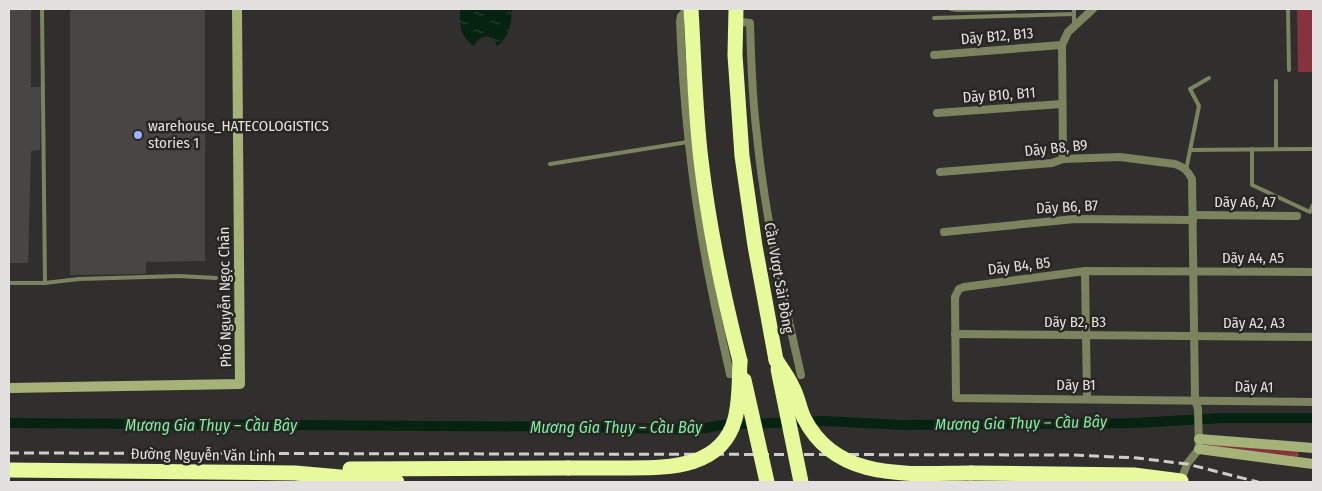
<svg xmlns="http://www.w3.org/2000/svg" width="1322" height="491" viewBox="0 0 1322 491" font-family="'Fira Sans Condensed',sans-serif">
<defs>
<pattern id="grass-tufts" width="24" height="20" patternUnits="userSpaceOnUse" patternTransform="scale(1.25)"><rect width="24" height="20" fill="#86323f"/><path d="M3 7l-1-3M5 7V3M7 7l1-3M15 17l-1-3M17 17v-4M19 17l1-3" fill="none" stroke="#974f5a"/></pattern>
<pattern id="water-ripples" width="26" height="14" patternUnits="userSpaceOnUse" patternTransform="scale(1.25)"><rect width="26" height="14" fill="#062210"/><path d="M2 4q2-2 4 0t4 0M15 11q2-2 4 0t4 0" fill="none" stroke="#2a4232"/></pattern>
</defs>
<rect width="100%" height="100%" fill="#312f2d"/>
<path fill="url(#grass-tufts)" d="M1211 444 1298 451 1299 455 1297 457 1211 446Z"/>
<path fill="#86323f" d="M1297 9H1313V72H1298Z"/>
<path fill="url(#water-ripples)" d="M460 9H512C511 25 510 36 497 46 492 33 480 34 474 46 460 37 459 24 460 9Z"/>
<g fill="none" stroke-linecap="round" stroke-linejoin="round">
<path stroke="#062210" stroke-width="10" d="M9 423 602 427 693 430 722 425 825 421 901 425 1135 423 1223 418H1313"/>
</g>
<g fill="#484644">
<path d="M9 9H31V87H41L40 150 31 151 28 263H9Z"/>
<path d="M70 9H205V261L146 262V274L70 275Z"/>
</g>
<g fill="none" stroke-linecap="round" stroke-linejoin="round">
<g stroke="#7b835f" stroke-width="4">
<path d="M42 9 45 283"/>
<path d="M951 9 957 10 1015 9"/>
<path d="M1288 9 1289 70"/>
<path d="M934 18 1074 14"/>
<path d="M1074 26V9"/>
<path d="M1252 149V185L1310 212 1313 205"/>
<path d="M1276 149V81"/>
<path d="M1190 150 1313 149"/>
<path d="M550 164 688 142"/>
<path d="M1186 170 1199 106 1190 89 1209 78"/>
<path d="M9 283H45L79 279 179 276 216 278"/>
</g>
<g stroke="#7b835f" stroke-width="8">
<path d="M688 9 681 16 680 21C683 99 691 177 705 255 712 295 721 334 730 374"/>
<path d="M734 21 750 23C751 60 752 98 757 136 765 217 783 296 801 375"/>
<path d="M934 55 1062 45"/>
<path d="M937 113 1062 104"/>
<path d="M1063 159 1062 45 1068 32 1093 9"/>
<path d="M940 172 1052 163 1063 159 1120 157 1175 164C1184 167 1188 171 1192 179L1195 399 1198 409 1199 449 1187 464 1181 481"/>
<path d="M1193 215 1297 216"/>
<path d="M944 232 1075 219 1193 220"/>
<path d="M1085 271 1087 399"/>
<path d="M1313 272 1085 271 964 287 959 289 955 297 956 398 1313 402"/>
<path d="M955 334 1313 337"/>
</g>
<g stroke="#a6b378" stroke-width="10">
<path d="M9 388 240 384 237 9"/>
<path d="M1199 439 1313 448"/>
<path d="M1199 449 1313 464"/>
</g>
<g stroke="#e6f99b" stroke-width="15">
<path d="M691 9C694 59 695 110 701 160 709 228 723 295 740 361"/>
<path d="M736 9 735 55 742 156 755 246 776 360"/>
<path d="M350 469 568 468"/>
<path d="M9 470 295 473 397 482"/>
<path d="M971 473 1134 475 1181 481"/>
</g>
<path stroke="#cdccca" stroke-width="3" stroke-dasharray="10 5" stroke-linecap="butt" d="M9 453 1074 455 1137 458 1187 464 1258 482"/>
<g stroke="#e6f99b" stroke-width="15">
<path d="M776 360C782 369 788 377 792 386 798 396 799 408 804 418 837 483 910 473 971 473"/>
<path d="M778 369 801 482"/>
<path d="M744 380 767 482"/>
<path d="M568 468C589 468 609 468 630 468 671 468 722 467 735 419 740 400 739 380 740 361"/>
</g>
</g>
<circle fill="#9cb4fd" stroke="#272623" stroke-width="2" cx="138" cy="135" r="5"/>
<g text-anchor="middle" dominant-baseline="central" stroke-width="5" stroke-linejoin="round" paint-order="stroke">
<g font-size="15" fill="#e2e1df" stroke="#272623">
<text transform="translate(997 36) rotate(-5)">Dãy B12, B13</text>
<text transform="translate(999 95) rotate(-4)">Dãy B10, B11</text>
<text transform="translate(1056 148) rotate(-6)">Dãy B8, B9</text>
<text x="1245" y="202">Dãy A6, A7</text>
<text transform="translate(1067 207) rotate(-3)">Dãy B6, B7</text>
<text x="1253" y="258">Dãy A4, A5</text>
<text transform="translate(1019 266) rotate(-7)">Dãy B4, B5</text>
<text transform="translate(779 278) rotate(80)">Cầu Vượt Sài Đồng</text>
<text transform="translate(225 297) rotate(-91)">Phố Nguyễn Ngọc Chân</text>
<text x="1075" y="322">Dãy B2, B3</text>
<text x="1254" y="323">Dãy A2, A3</text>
<text x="1076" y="385">Dãy B1</text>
<text transform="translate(1254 387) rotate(1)">Dãy A1</text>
<text transform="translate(203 455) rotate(1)">Đường Nguyễn Văn Linh</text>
</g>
<g font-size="15" fill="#e2e1df" stroke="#272623" text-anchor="start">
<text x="148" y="126">warehouse_HATECOLOGISTICS<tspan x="148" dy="17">stories 1</tspan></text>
</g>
<g font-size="16" font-style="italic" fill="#7defa3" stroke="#272623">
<text transform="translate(1021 423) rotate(-1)">Mương Gia Thụy – Cầu Bây</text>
<text x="211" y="425">Mương Gia Thụy – Cầu Bây</text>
<text x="616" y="427">Mương Gia Thụy – Cầu Bây</text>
</g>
</g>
<rect width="1322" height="491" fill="none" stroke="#e2e1df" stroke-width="20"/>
</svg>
